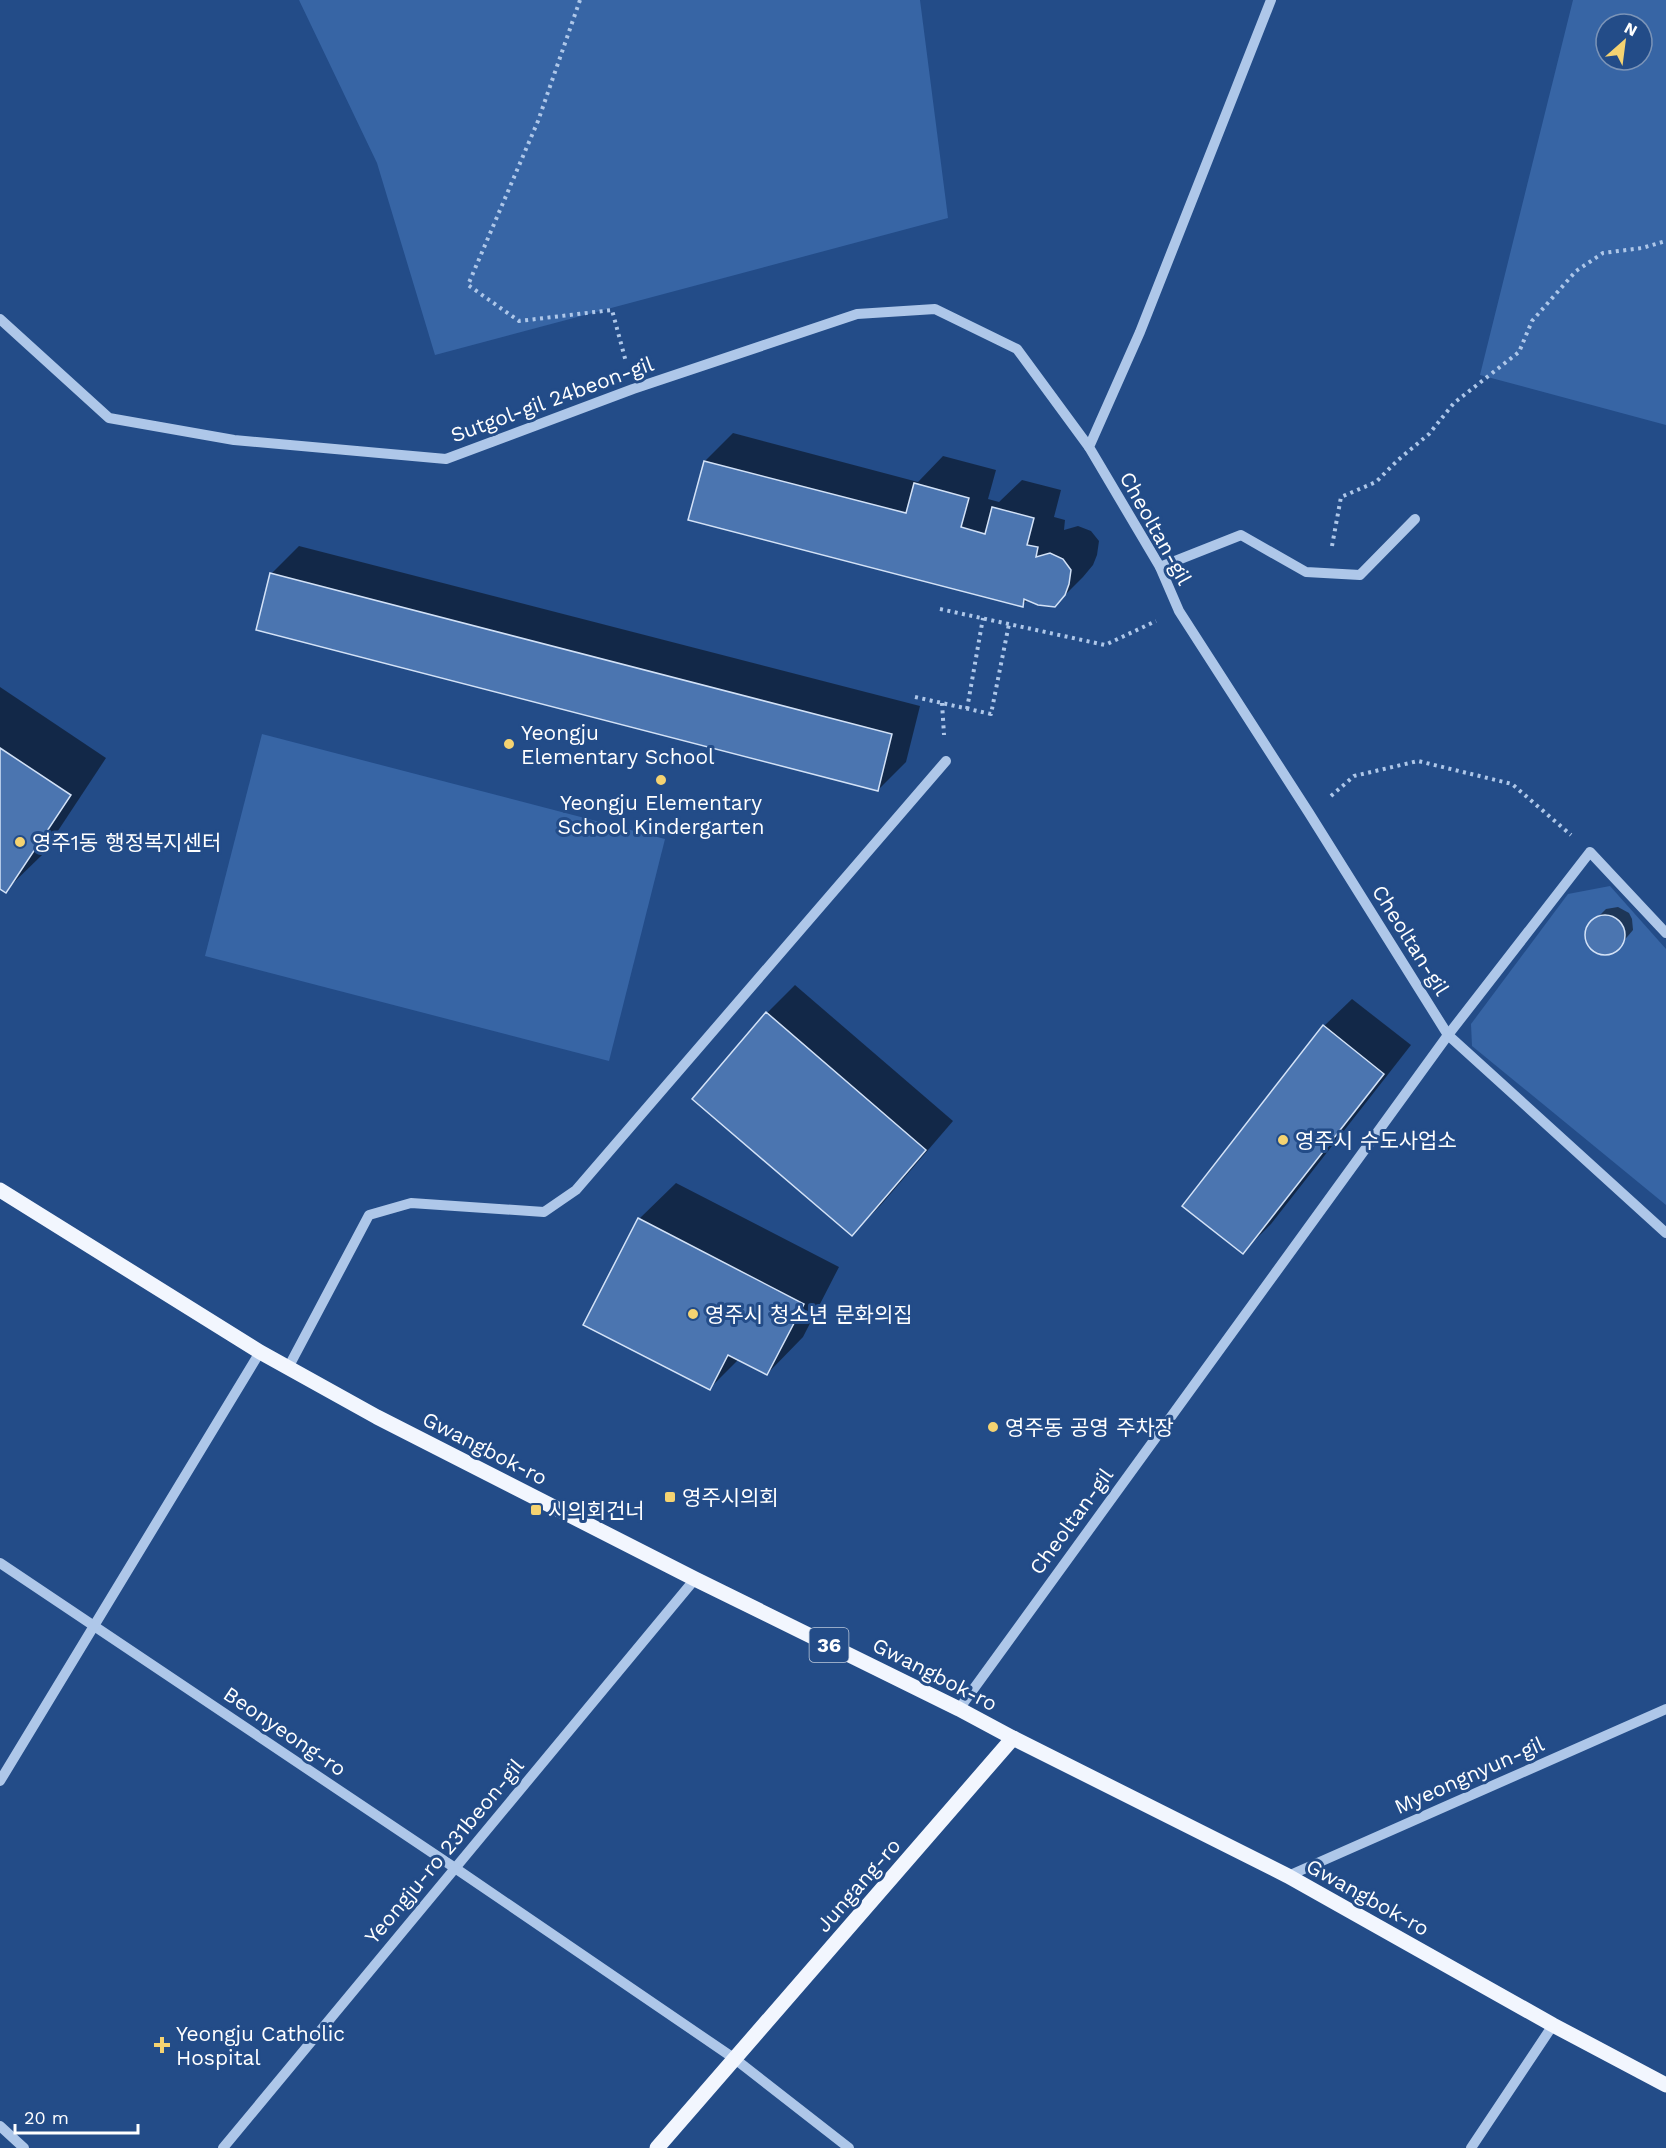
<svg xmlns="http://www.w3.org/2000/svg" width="1666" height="2148" viewBox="0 0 1666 2148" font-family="'Work Sans','Noto Sans KR',sans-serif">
<rect width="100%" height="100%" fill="#234c88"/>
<g fill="#3765a5" fill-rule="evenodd">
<path d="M299 0H920L948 218 435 355 377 163Z"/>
<path d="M1573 0H1666V425L1480 375ZM1606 24H1642V60H1606Z"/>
<path d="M262 734 665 839 609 1061 205 956Z"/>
<path d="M1610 886 1666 949V1205L1472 1046 1471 1024 1568 894Z"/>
</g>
<g fill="#0007">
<path d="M733 433 918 482 943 456 996 470 988 499 999 502 1022 480 1061 490 1054 517 1065 520 1064 530 1078 526 1091 531 1099 541 1097 555 1093 565 1083 577 1054 606 1029 599 1022 605 705 461Z"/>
<path d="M299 546 920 706 906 762 878 790 271 574Z"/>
<path d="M0 687 106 758 42 855 5 891 0 887Z"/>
<path d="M1618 907 1629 913 1632 919 1633 930 1616 950 1605 954 1594 950 1590 946 1587 934V928L1606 909Z"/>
<path d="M795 985 953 1121 880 1206 852 1234 767 1013Z"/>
<path d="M1352 999 1411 1045 1271 1224 1243 1252 1324 1026Z"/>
<path d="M676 1183 839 1267 803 1337 767 1374 739 1359 709 1389 639 1219Z"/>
</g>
<g fill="#4b75b0" stroke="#d3e2f7" stroke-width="1.5">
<path d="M704 461 906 513 914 483 969 498 961 527 985 534 992 507 1034 518 1027 545 1038 547 1036 557 1050 553 1063 559 1071 570 1069 584 1065 595 1055 607 1038 605 1024 599 1023 607 688 520Z"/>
<path d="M270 573 892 734 878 791 256 630Z"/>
<path d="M0 748 71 795 6 893 0 889Z"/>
<circle cx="1605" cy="935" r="20"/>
<path d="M766 1012 926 1150 852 1236 692 1099Z"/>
<path d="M1323 1025 1384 1074 1243 1254 1182 1206Z"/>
<path d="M638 1218 804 1304 767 1375 728 1355 710 1390 583 1325Z"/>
</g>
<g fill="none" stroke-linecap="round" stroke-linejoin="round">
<g stroke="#aec7e9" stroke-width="4" stroke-dasharray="3 4.5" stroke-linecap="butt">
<path d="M580 0 538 121 468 285 519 321 612 310 626 362"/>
<path d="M1332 546 1341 497 1376 482 1398 460 1429 434 1454 403 1519 352 1532 321 1576 271 1603 253 1642 248 1666 241"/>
<path d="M940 609 1105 645 1156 621"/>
<path d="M915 697 991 714 1009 624"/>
<path d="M942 703 944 735"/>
<path d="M967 709 983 618"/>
<path d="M1331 796 1354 776 1418 761 1512 784 1571 835"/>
</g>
<g stroke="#aec7e9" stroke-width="10">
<path d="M0 319 109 418 234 440 446 459 633 389 857 314 935 309 1017 349 1089 447"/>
<path d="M1160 567 1241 535 1306 572 1360 575 1415 519"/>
<path d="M1666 933 1590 852 1448 1035 1666 1233"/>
<path d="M288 1368 369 1215 411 1203 544 1212 576 1190 946 761"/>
<path d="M0 1563 455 1868 735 2059 849 2148"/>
<path d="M959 1709 1448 1035 1309 813 1179 611 1160 567 1089 447 1140 332 1271 0"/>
<path d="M0 1781 260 1352"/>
<path d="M1288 1876 1666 1709"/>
<path d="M0 2126 24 2148"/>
<path d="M223 2148 695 1579"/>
<path d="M1471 2148 1553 2025"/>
</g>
<g stroke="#f2f6fe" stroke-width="15">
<path d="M0 1190 260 1352 377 1417 695 1579 959 1709 1013 1738 1288 1876 1553 2025 1666 2085"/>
<path d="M657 2148 1013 1738"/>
</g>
</g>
<g fill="#f5d371" stroke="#234c88" stroke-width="2">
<circle cx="509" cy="744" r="6"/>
<circle cx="661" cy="780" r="6"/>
<circle cx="20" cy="842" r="6"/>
<circle cx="1283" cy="1140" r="6"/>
<circle cx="693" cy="1314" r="6"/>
<circle cx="993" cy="1427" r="6"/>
<rect x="664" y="1491" width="12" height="12" rx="3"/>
<rect x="530" y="1504" width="12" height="12" rx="3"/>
<path d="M159 2036h6v6h6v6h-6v6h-6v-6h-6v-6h6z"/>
</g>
<g text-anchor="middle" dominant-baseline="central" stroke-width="6" stroke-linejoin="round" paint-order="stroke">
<rect fill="#234c88" stroke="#bdc9db" stroke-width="1.5" x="809.5" y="1628" width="39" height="34" rx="4.5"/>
<g font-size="20" font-weight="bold" fill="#fff">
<text x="829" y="1645">36</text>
</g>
<g font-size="21" fill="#fff" stroke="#234c88">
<text transform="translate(552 399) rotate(-20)">Sutgol-gil 24beon-gil</text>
<text transform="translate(1156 528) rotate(61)">Cheoltan-gil</text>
<text transform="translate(1411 940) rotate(58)">Cheoltan-gil</text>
<text transform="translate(485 1448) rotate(27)">Gwangbok-ro</text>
<text transform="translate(1071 1521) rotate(-54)">Cheoltan-gil</text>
<text transform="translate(935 1674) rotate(27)">Gwangbok-ro</text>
<text transform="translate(285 1731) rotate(34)">Beonyeong-ro</text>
<text transform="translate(1469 1775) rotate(-24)">Myeongnyun-gil</text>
<text transform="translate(444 1851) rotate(-50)">Yeongju-ro 231beon-gil</text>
<text transform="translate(858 1885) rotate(-49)">Jungang-ro</text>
<text transform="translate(1368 1897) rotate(29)">Gwangbok-ro</text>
</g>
<g font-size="21" fill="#fff" stroke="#234c88" text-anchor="start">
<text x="521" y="732">Yeongju<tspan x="521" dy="24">Elementary School</tspan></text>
<text x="661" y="802" text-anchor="middle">Yeongju Elementary<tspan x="661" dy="24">School Kindergarten</tspan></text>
<text x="32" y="842">영주1동 행정복지센터</text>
<text x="1295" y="1140">영주시 수도사업소</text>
<text x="705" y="1314">영주시 청소년 문화의집</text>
<text x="1005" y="1427">영주동 공영 주차장</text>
<text x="682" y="1497">영주시의회</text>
<text x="548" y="1510">시의회건너</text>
<text x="176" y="2033">Yeongju Catholic<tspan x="176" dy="24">Hospital</tspan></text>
</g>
</g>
<g transform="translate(1624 42) rotate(28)"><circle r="28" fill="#234c88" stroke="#7b94b8" stroke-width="1.5"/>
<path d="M0-4.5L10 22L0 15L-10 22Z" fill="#f5d371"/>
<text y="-9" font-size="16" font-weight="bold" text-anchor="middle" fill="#ffffff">N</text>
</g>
<path d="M15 2124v9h123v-9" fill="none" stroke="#ffffff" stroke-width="3"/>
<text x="24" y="2124" font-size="18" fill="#ffffff" stroke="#234c88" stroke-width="4.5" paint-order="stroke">20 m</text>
</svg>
